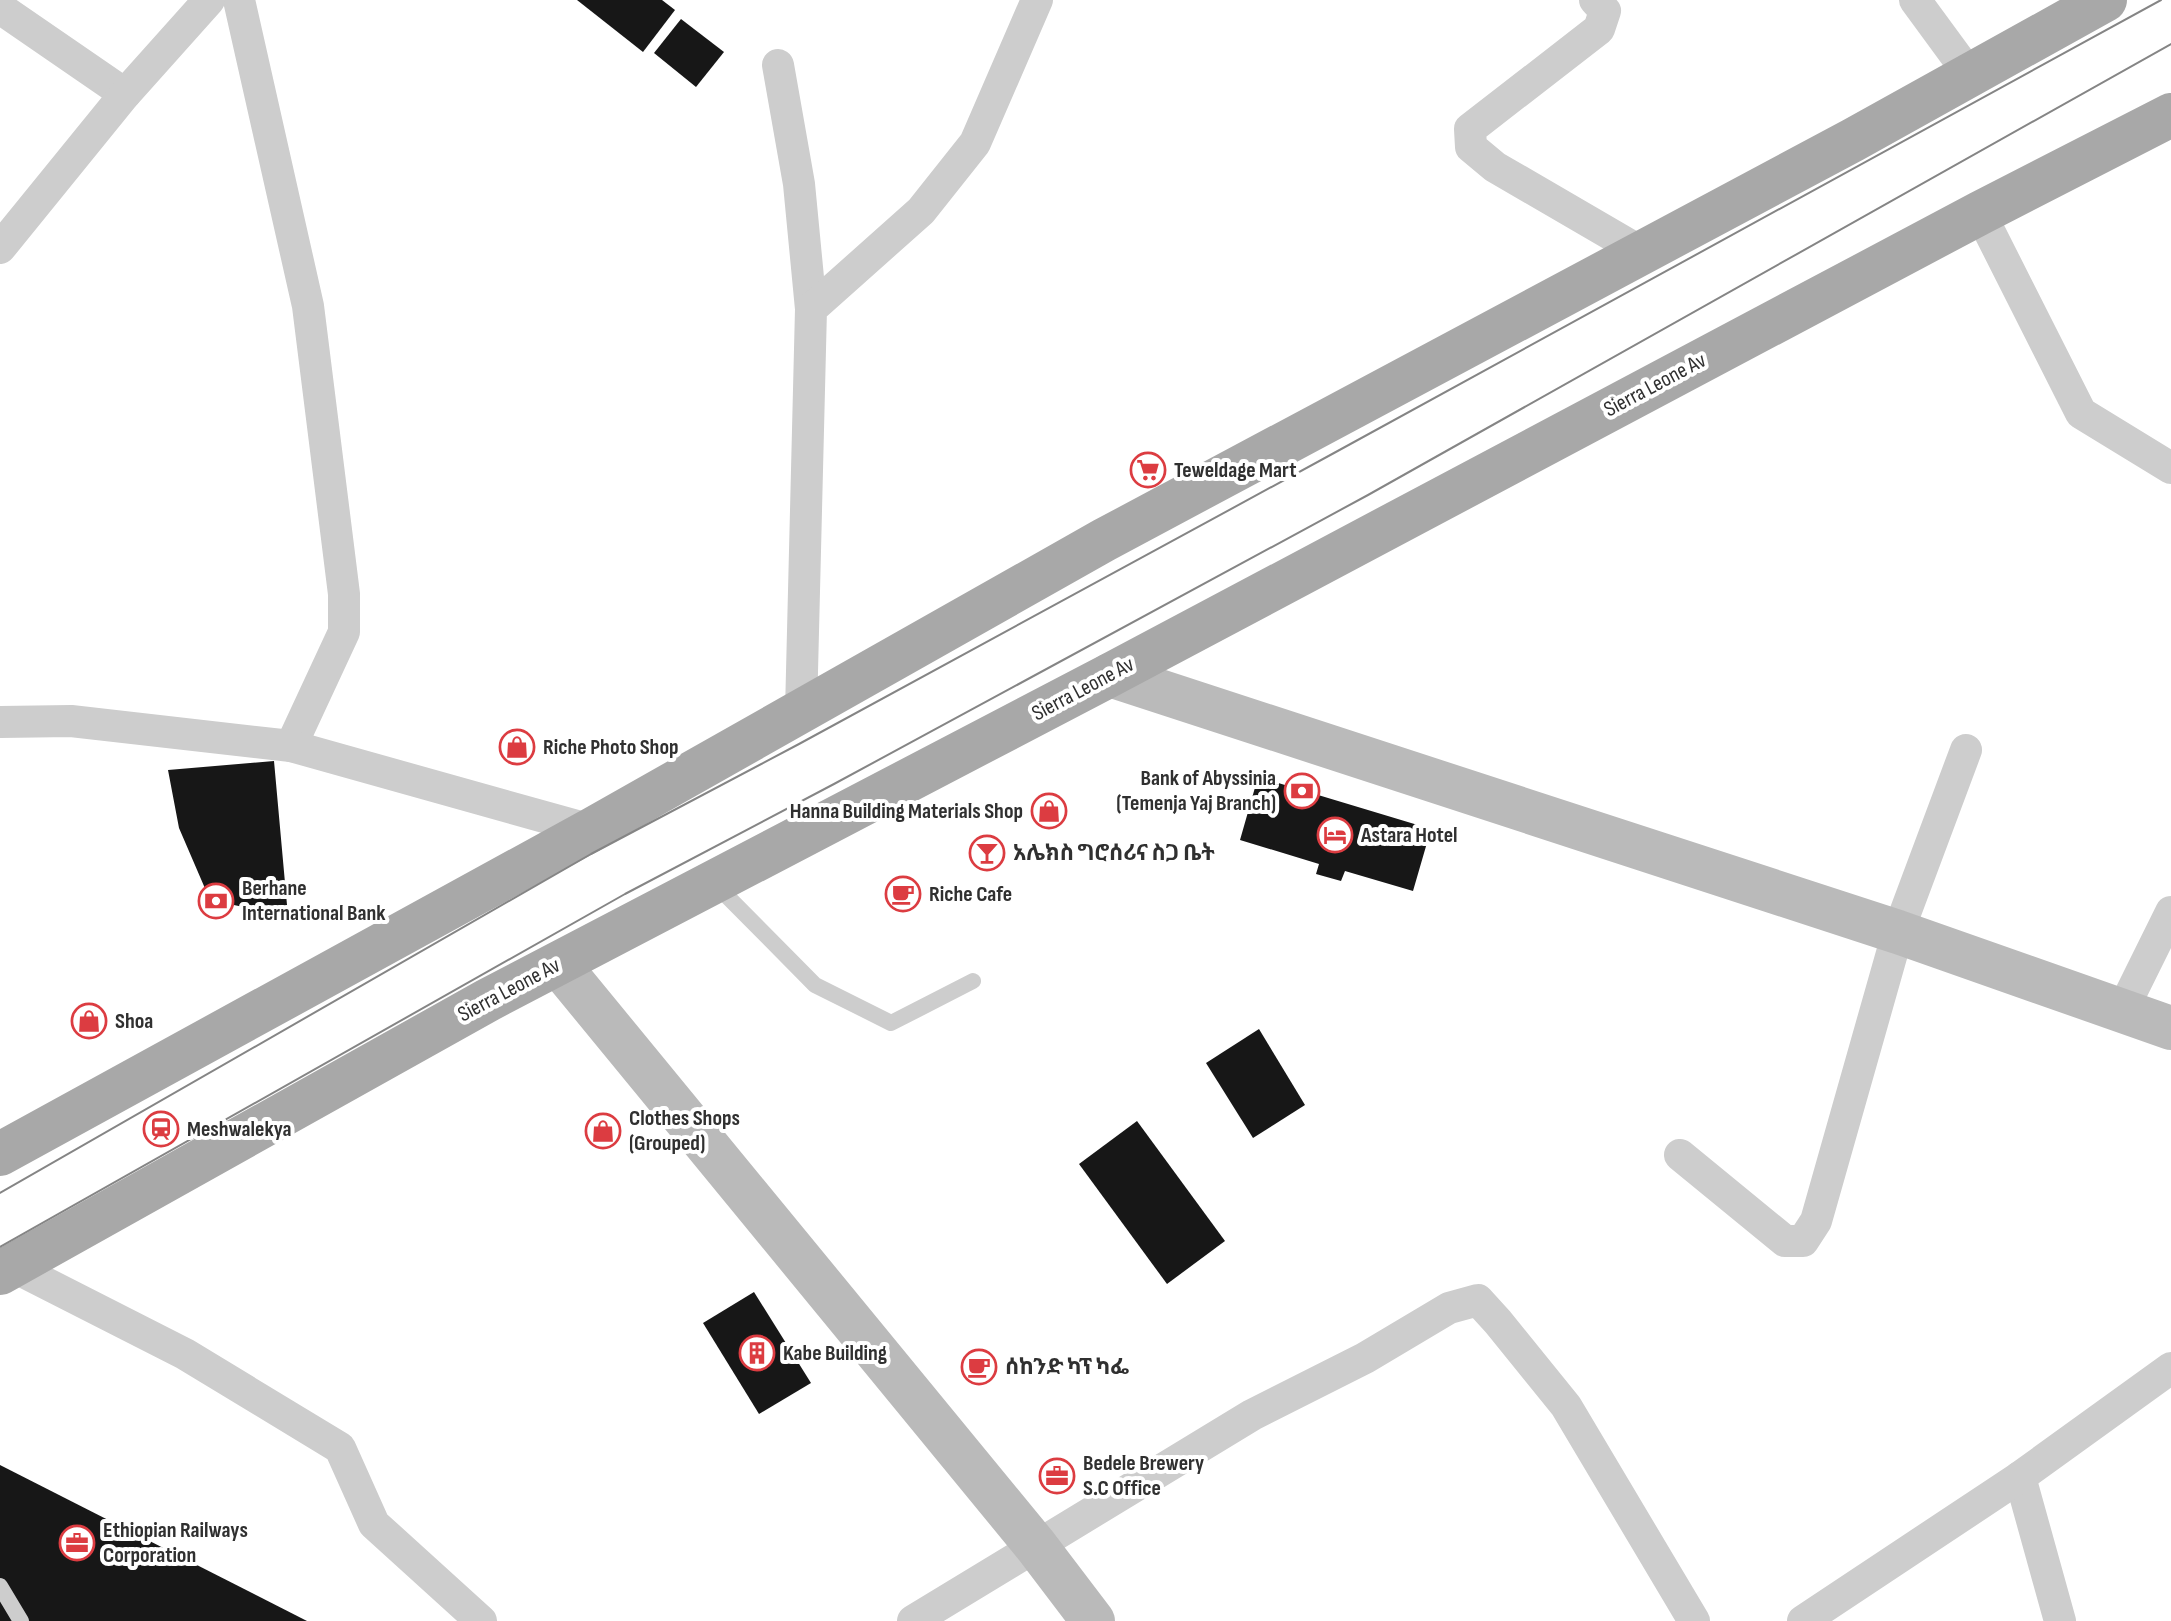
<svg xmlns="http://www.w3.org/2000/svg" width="2171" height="1621" viewBox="0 0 2171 1621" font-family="'Sofia Sans Condensed','Noto Sans Ethiopic',sans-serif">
<rect width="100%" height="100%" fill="#fff"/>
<g fill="#171717">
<path d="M577 0H662L675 10 643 52Z"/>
<path d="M681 19 724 52 696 87 654 53Z"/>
<path d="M274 761 288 916 257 919 253 909 210 900 179 828 168 770Z"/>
<path d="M1258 777 1431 829 1413 891 1345 871 1341 881 1316 874 1319 864 1240 840Z"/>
<path d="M1259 1029 1305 1105 1253 1138 1206 1063Z"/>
<path d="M1137 1121 1225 1241 1167 1284 1079 1164Z"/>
<path d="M754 1292 811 1383 759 1414 703 1323Z"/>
<path d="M0 1465 307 1621H0Z"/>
</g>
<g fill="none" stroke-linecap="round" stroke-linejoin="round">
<g stroke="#cdcdcd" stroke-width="16">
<path d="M715 884 815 985 891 1023 973 981"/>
<path d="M0 1586 21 1621"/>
</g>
<g stroke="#cdcdcd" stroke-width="32">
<path d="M239 0 308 306 344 594V632L291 746"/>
<path d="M1595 0 1605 11 1599 29 1470 129 1471 147 1495 167 1643 253"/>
<path d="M1915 0 1970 75"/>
<path d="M0 8 125 94"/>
<path d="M778 65 799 184 811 309"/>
<path d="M1980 213 2081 413 2171 468"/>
<path d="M0 248 125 94 209 0"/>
<path d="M801 712 811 309 921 211 975 143 1037 0"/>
<path d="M0 722 71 721 291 746 591 830"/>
<path d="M2122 1011 2171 912"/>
<path d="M1680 1155 1785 1241H1803L1816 1221 1898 932 1966 750"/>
<path d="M12 1266 185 1354 340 1448 374 1524 481 1621"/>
<path d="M2020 1477 2060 1621"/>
<path d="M913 1621 1252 1415 1365 1358 1449 1308 1478 1300 1498 1322 1566 1406 1694 1621"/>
<path d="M1803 1621 2020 1477 2171 1368"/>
</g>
<g stroke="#bababa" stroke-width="44">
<path d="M1110 675 1898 932 2171 1028"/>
<path d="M558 964 1036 1546 1093 1621"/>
</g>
<g stroke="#a8a8a8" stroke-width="44">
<path d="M0 1154 591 830 1104 540 1853 140 2105 0"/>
<path d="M0 1273 488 1000 1110 675 1980 213 2171 115"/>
</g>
<g stroke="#858585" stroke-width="2">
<path d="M0 1193 591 854 799 744 1334 453 2161 0"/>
<path d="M0 1247 625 894 834 784 1368 495 2171 44"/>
</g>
</g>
<defs>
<g id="supermarket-ring" transform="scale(1.8)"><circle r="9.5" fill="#fff" stroke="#dc3c41" stroke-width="1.5"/><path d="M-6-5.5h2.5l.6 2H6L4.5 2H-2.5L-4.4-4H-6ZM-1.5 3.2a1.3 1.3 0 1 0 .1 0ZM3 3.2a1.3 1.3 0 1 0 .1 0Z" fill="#dc3c41"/></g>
<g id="shop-ring" transform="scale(1.8)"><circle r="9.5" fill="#fff" stroke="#dc3c41" stroke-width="1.5"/><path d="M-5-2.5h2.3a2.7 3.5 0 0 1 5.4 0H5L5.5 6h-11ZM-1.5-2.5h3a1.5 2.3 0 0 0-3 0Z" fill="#dc3c41"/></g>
<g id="bank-ring" transform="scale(1.8)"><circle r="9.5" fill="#fff" stroke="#dc3c41" stroke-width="1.5"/><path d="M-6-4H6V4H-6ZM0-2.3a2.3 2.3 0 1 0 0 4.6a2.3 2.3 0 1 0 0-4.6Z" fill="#dc3c41"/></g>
<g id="hotel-ring" transform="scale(1.8)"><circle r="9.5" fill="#fff" stroke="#dc3c41" stroke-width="1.5"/><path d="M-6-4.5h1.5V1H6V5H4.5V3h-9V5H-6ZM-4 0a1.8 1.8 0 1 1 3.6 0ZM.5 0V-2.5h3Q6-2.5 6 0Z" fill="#dc3c41"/></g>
<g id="bar-ring" transform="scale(1.8)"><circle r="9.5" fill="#fff" stroke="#dc3c41" stroke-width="1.5"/><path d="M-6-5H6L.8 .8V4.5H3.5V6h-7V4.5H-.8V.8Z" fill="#dc3c41"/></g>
<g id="cafe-ring" transform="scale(1.8)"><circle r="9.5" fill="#fff" stroke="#dc3c41" stroke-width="1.5"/><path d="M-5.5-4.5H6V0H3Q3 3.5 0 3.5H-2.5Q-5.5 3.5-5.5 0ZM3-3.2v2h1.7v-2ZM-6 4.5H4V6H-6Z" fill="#dc3c41"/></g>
<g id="station-ring" transform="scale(1.8)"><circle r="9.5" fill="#fff" stroke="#dc3c41" stroke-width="1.5"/><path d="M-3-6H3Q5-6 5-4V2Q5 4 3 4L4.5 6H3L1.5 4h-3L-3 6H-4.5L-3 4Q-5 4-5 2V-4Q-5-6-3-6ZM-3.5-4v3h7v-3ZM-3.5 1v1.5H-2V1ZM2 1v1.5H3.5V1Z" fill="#dc3c41"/></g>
<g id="building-ring" transform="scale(1.8)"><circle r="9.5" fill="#fff" stroke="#dc3c41" stroke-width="1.5"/><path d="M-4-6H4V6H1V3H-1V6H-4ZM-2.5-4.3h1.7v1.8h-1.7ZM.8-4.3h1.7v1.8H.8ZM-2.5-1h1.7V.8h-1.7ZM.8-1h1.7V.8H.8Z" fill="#dc3c41"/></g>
<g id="office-ring" transform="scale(1.8)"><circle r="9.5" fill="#fff" stroke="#dc3c41" stroke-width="1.5"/><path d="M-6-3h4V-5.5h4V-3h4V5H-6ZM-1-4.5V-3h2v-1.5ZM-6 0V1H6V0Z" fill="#dc3c41"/></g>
</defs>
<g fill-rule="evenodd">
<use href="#supermarket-ring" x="1148" y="470"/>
<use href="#shop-ring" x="517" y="747"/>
<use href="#bank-ring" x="1302" y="791"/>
<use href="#shop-ring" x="1049" y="811"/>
<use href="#hotel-ring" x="1335" y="835"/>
<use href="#bar-ring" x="987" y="853"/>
<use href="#cafe-ring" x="903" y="894"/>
<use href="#bank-ring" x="216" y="901"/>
<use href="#shop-ring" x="89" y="1021"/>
<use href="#station-ring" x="161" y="1129"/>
<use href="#shop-ring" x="603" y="1131"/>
<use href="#building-ring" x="757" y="1353"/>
<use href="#cafe-ring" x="979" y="1367"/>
<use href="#office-ring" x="1057" y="1476"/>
<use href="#office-ring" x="77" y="1543"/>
</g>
<g text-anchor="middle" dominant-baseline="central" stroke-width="8" stroke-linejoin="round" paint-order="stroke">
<g font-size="22" fill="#303030" stroke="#fff">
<text transform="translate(1655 385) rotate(-28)">Sierra Leone Av</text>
<text transform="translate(1083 689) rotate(-28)">Sierra Leone Av</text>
<text transform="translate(509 990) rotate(-28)">Sierra Leone Av</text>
</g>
<g font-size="22" font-weight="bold" fill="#303030" stroke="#fff" text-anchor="start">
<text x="1174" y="470">Teweldage Mart</text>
<text x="543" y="747">Riche Photo Shop</text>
<text x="1276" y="778" text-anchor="end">Bank of Abyssinia<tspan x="1276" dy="25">(Temenja Yaj Branch)</tspan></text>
<text x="1023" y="811" text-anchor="end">Hanna Building Materials Shop</text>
<text x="1361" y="835">Astara Hotel</text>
<text x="1013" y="853">አሌክስ ግሮሰሪና ስጋ ቤት</text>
<text x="242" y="888">Berhane<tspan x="242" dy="25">International Bank</tspan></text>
<text x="929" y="894">Riche Cafe</text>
<text x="115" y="1021">Shoa</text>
<text x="629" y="1118">Clothes Shops<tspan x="629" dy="25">(Grouped)</tspan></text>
<text x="187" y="1129">Meshwalekya</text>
<text x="783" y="1353">Kabe Building</text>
<text x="1005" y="1367">ሰከንድ ካፕ ካፌ</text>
<text x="1083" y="1463">Bedele Brewery<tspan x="1083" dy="25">S.C Office</tspan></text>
<text x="103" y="1530">Ethiopian Railways<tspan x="103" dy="25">Corporation</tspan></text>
</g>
</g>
</svg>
